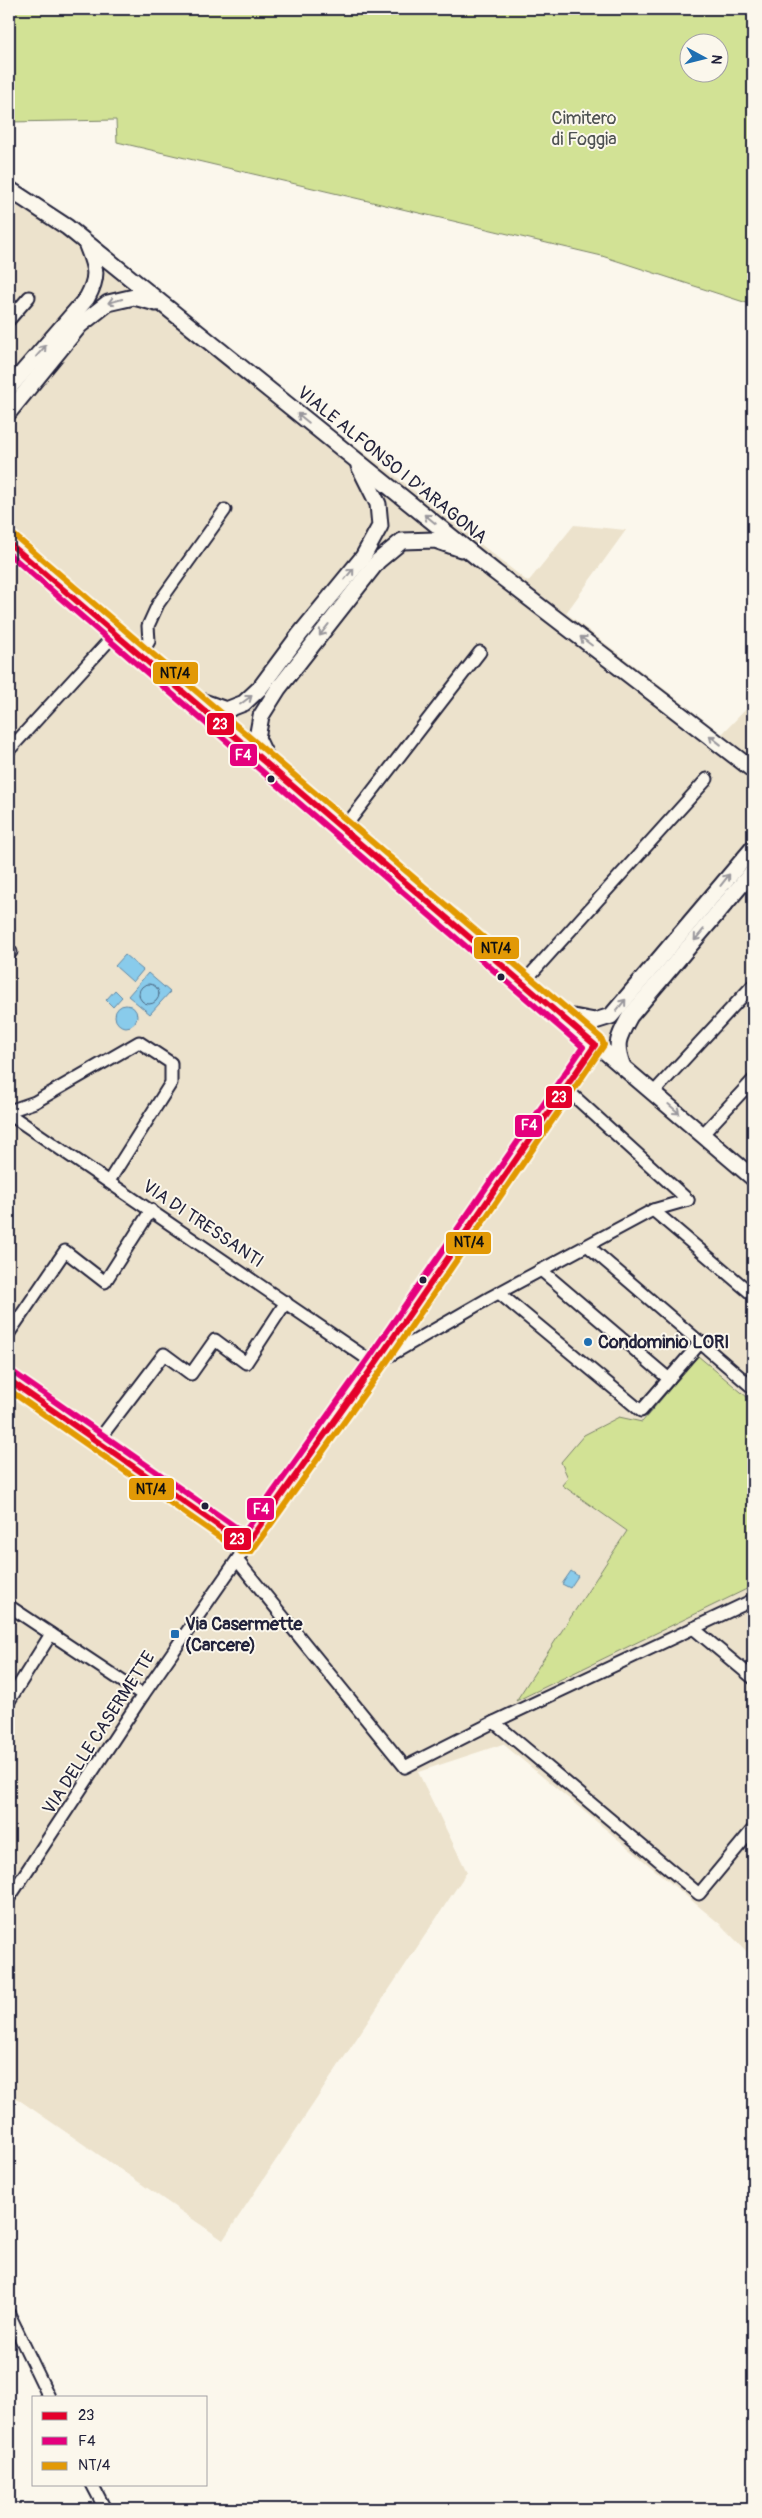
<svg xmlns="http://www.w3.org/2000/svg" width="762" height="2518" viewBox="0 0 762 2518" font-family="Pangolin,sans-serif">
<rect width="100%" height="100%" fill="#fbf7ec"/>
<filter id="ink" filterUnits="userSpaceOnUse"><feTurbulence type="fractalNoise" baseFrequency=".02" numOctaves="2"/><feDisplacementMap in="SourceGraphic" scale="10" xChannelSelector="R" yChannelSelector="G"/><feConvolveMatrix kernelMatrix="1 2 1 2 8 2 1 2 1" color-interpolation-filters="sRGB"/></filter>
<g filter="url(#ink)">
<path fill="#ece2cc" d="M9 192 393 474 528 582 574 525 626 530 566 613 722 734 753 702V1402L698 1357 641 1422 568 1478 563 1485 627 1531 517 1700 753 1586V1958L720 1924 503 1744 418 1772 467 1872 223 2240 9 2093Z"/>
<g fill="#d2e295" stroke="#7a8268" fill-rule="evenodd">
<path d="M9 9H753V305L602 256 117 142 116 120 9 122ZM690 42H720V72H690Z"/>
<path d="M698 1356 753 1402V1586L516 1701 627 1531 562 1485 568 1478 561 1462 584 1435 619 1417 642 1422Z"/>
</g>
<g fill="#89cbeb" stroke="#6087a5">
<path d="M125 955 143 970 133 982 115 966Z"/>
<path d="M148 973 170 992 150 1014 128 996Z"/>
<path d="M115 990 122 997 113 1007 106 1000Z"/>
<circle cx="126" cy="1016" r="11"/>
<path d="M571 1571 578 1576 570 1588 562 1584Z"/>
</g>
<g fill="none" stroke-linecap="round" stroke-linejoin="round">
<circle stroke="#4b6681" stroke-width="1" cx="149" cy="994" r="10"/>
<g stroke="#22223b" stroke-width="15">
<g id="minor">
<path d="M9 320 29 297"/>
<path d="M141 655 149 641 148 626 158 604 225 510"/>
<path d="M9 750 115 634"/>
<path d="M344 828 480 652"/>
<path d="M9 954 11 952"/>
<path d="M523 983 707 779"/>
<path d="M565 1088 688 1200"/>
<path d="M654 1092 753 985"/>
<path d="M9 1111 35 1102 139 1042 171 1063V1083L109 1181"/>
<path d="M9 1114 375 1364 491 1297 653 1210 688 1200"/>
<path d="M703 1134 753 1080"/>
<path d="M653 1210 753 1295"/>
<path d="M588 1246 753 1388"/>
<path d="M541 1270 669 1379"/>
<path d="M499 1293 641 1411 701 1342"/>
<path d="M9 1333 65 1251 105 1282 151 1210"/>
<path d="M9 1380 246 1545"/>
<path d="M97 1442 164 1354 191 1374 215 1340 246 1363 286 1302"/>
<path d="M237 1560 405 1767 494 1722 753 1600"/>
<path d="M9 1606 143 1695"/>
<path d="M693 1628 753 1678"/>
<path d="M9 1701 51 1634"/>
<path d="M494 1722 699 1894 753 1829"/>
<path d="M9 1898 143 1695 595 1045"/>
<path d="M9 2314 49 2397"/>
<path d="M92 2484 105 2509"/>
</g>
</g>
<g stroke="#22223b" stroke-width="19">
<g id="secondary">
<path d="M9 189 67 227 495 572 753 770"/>
<path d="M9 388 87 298C100 274 95 267 86 243"/>
<path d="M9 412 80 325 108 303 134 297 156 303"/>
<path d="M9 543 753 1178"/>
<path d="M201 701 226 710 244 703 260 688 300 634 363 557 380 526 378 504 359 466"/>
<path d="M267 759 257 738 261 716 278 689 378 561 402 541 435 540 461 549"/>
<path d="M563 1015 595 1021 611 1016 753 848"/>
<path d="M623 1067C614 1043 618 1038 630 1016L753 871"/>
</g>
</g>
<use href="#minor" stroke="#fbf7ec" stroke-width="11"/>
<use href="#secondary" stroke="#fbf7ec" stroke-width="15"/>
<g stroke="#fbf7ec" stroke-width="10">
<path id="bus-1" d="M9 543 595 1045 375 1364 246 1545 9 1380"/>
</g>
<g stroke="#fbf7ec" stroke-width="10">
<path id="bus-2" d="M9 554 583 1047 368 1359 244 1533 14 1373"/>
</g>
<g stroke="#fbf7ec" stroke-width="10">
<path id="bus-3" d="M9 1390 241 1552H251L382 1369 604 1045 601 1038 15 536"/>
</g>
<use href="#bus-1" stroke="#e4002b" stroke-width="6"/>
<use href="#bus-2" stroke="#e5007d" stroke-width="6"/>
<use href="#bus-3" stroke="#e29906" stroke-width="6"/>
</g>
<defs><path id="oneway-shaft" d="M-6 0H5M1.5-3L5.5 0L1.5 3" fill="none" stroke-width="1.6" stroke-linecap="round" stroke-linejoin="round" transform="scale(1.25)"/></defs>
<g stroke="#99979c">
<use href="#oneway-shaft" transform="translate(115 301) rotate(164)"/>
<use href="#oneway-shaft" transform="translate(41 351) rotate(-49)"/>
<use href="#oneway-shaft" transform="translate(303 418) rotate(-141)"/>
<use href="#oneway-shaft" transform="translate(430 519) rotate(-141)"/>
<use href="#oneway-shaft" transform="translate(349 574) rotate(-51)"/>
<use href="#oneway-shaft" transform="translate(324 630) rotate(128)"/>
<use href="#oneway-shaft" transform="translate(586 641) rotate(-143)"/>
<use href="#oneway-shaft" transform="translate(246 700) rotate(-37)"/>
<use href="#oneway-shaft" transform="translate(715 740) rotate(-142)"/>
<use href="#oneway-shaft" transform="translate(725 880) rotate(-52)"/>
<use href="#oneway-shaft" transform="translate(699 935) rotate(130)"/>
<use href="#oneway-shaft" transform="translate(621 1005) rotate(-51)"/>
<use href="#oneway-shaft" transform="translate(674 1109) rotate(41)"/>
</g>
</g>
<g fill="#22223b" stroke="#fbf7ec" stroke-width="2">
<circle cx="271" cy="779" r="4.5"/>
<circle cx="501" cy="977" r="4.5"/>
<circle cx="423" cy="1280" r="4.5"/>
<circle cx="205" cy="1506" r="4.5"/>
</g>
<g fill="#1f6fb2" stroke="#fbf7ec" stroke-width="2">
<circle cx="588" cy="1342" r="5"/>
<rect x="170" y="1629" width="10" height="10" rx="2.5"/>
</g>
<g text-anchor="middle" dominant-baseline="central" stroke-width="4" stroke-linejoin="round" paint-order="stroke">
<g font-size="18" fill="#4e5252" stroke="#fbf7ec">
<text x="584" y="118">Cimitero<tspan x="584" dy="21">di Foggia</tspan></text>
</g>
<g font-size="18" fill="#22223b" stroke="#fbf7ec">
<text transform="translate(392 465) rotate(39)">VIALE ALFONSO I D'ARAGONA</text>
<text transform="translate(203 1224) rotate(34)">VIA DI TRESSANTI</text>
<text transform="translate(99 1733) rotate(-57)">VIA DELLE CASERMETTE</text>
</g>
<g font-size="18" font-weight="bold" fill="#22223b" stroke="#fbf7ec" text-anchor="start">
<text x="598" y="1342">Condominio LORI</text>
<text x="185" y="1624">Via Casermette<tspan x="185" dy="21">(Carcere)</tspan></text>
</g>
</g>
<g stroke="#fbf7ec" stroke-width="2">
<rect x="152" y="661" width="47" height="24" rx="5" fill="#e29906"/>
<rect x="206" y="712" width="29" height="24" rx="5" fill="#e4002b"/>
<rect x="229" y="743" width="29" height="24" rx="5" fill="#e5007d"/>
<rect x="473" y="936" width="47" height="24" rx="5" fill="#e29906"/>
<rect x="545" y="1085" width="28" height="24" rx="5" fill="#e4002b"/>
<rect x="514" y="1114" width="29" height="24" rx="5" fill="#e5007d"/>
<rect x="445" y="1231" width="47" height="24" rx="5" fill="#e29906"/>
<rect x="128" y="1477" width="47" height="24" rx="5" fill="#e29906"/>
<rect x="246" y="1497" width="29" height="24" rx="5" fill="#e5007d"/>
<rect x="223" y="1527" width="29" height="24" rx="5" fill="#e4002b"/>
</g>
<g font-size="14" text-anchor="middle" font-weight="bold" fill="#fff">
<text x="220" y="729">23</text>
<text x="243" y="760">F4</text>
<text x="559" y="1102">23</text>
<text x="529" y="1130">F4</text>
<text x="261" y="1514">F4</text>
<text x="237" y="1544">23</text>
</g>
<g font-size="14" text-anchor="middle" font-weight="bold" fill="#111">
<text x="175" y="678">NT/4</text>
<text x="496" y="953">NT/4</text>
<text x="469" y="1247">NT/4</text>
<text x="151" y="1494">NT/4</text>
</g>
<rect width="762" height="2518" fill="none" stroke="#fbf7ec" stroke-width="30"/>
<rect x="15" y="15" width="732" height="2488" fill="none" stroke="#22223b" stroke-width="2" filter="url(#ink)"/>
<rect x="32" y="2396" width="175" height="90" fill="#fbf7ec" stroke="#a4a2a5"/>
<rect x="42" y="2412" width="25" height="8" fill="#e4002b" stroke="#a4a2a5"/>
<text x="78" y="2420" font-size="15" fill="#22223b">23</text>
<rect x="42" y="2437" width="25" height="8" fill="#e5007d" stroke="#a4a2a5"/>
<text x="78" y="2446" font-size="15" fill="#22223b">F4</text>
<rect x="42" y="2462" width="25" height="8" fill="#e29906" stroke="#a4a2a5"/>
<text x="78" y="2470" font-size="15" fill="#22223b">NT/4</text>
<g transform="translate(704 58) rotate(97)"><circle r="24" fill="#fbf7ec" stroke="#a4a2a5"/>
<path d="M0-4L9 19L0 12L-9 19Z" fill="#1f6fb2"/>
<text y="-8" font-size="14" font-weight="bold" text-anchor="middle" fill="#22223b">N</text>
</g>
</svg>
